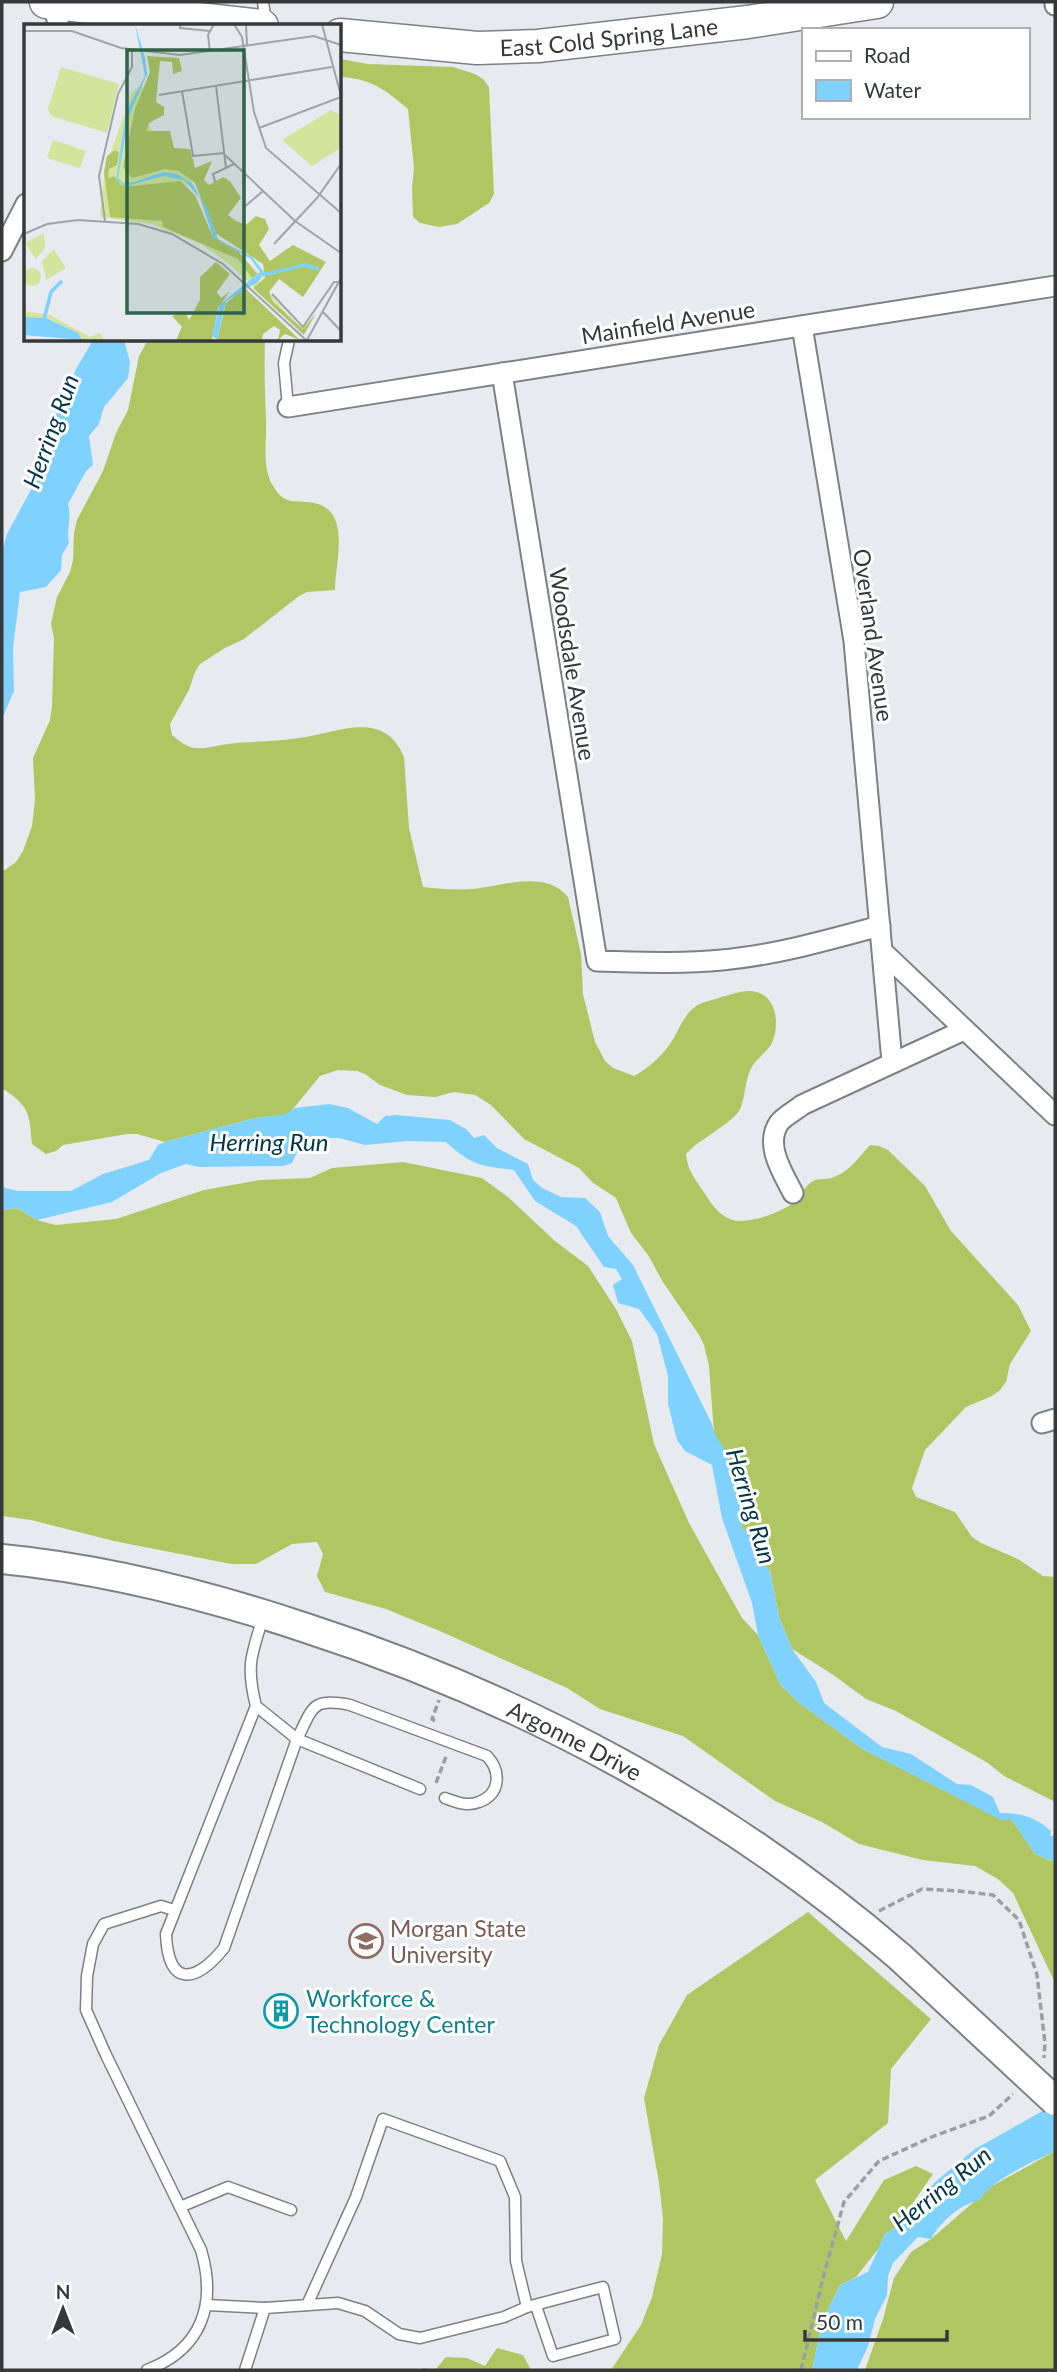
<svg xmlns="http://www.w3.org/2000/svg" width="1057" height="2372" viewBox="0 0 1057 2372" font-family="Lato,sans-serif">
<rect width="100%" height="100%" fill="#e7ebf0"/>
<g fill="#b0c663">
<path d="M340 59 368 64 453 67 475 74 483 79 489 87 494 194 489 203 457 224 439 227 420 223 413 217 412 188 414 168 408 109C386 90 370 78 340 77Z"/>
<path d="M148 340H265C264 367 265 393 266 420 267 438 263 457 268 474 269 480 274 488 278 493 286 503 296 501 307 502 354 505 335 560 335 590L307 592 299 596 244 639 225 648 200 664 195 672 189 690 170 724 172 735C177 739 184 745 190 747 201 751 216 745 228 744 251 741 275 742 299 738 337 733 384 708 404 757L409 828 423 887C439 889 456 890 473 889 502 886 546 869 568 897L581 954 583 994 595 1042 605 1061 613 1068 634 1076C647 1069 661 1057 670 1044 680 1030 684 1010 702 1003 714 1000 737 991 749 991 777 991 781 1025 771 1045 766 1052 758 1058 753 1065 744 1079 746 1099 739 1111 734 1120 702 1140 693 1147L686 1154C687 1171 698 1183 707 1197 712 1205 720 1215 730 1219 745 1226 784 1212 795 1201 802 1195 804 1186 813 1181 819 1178 827 1180 834 1177 850 1171 859 1157 870 1145L879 1146 888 1150 925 1186 951 1231 1018 1305 1031 1331 1010 1364 1006 1382 1000 1390 992 1396 966 1407 925 1450 912 1488 916 1497 955 1512 972 1537 981 1543 1018 1559 1043 1576 1055 1577V1802L1004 1776 988 1763 896 1711 866 1699 832 1674 792 1649 779 1617 770 1571 763 1564 753 1538 742 1528 739 1491 727 1455 714 1434 709 1366 704 1345 699 1335 663 1282 648 1255 631 1233 616 1198 592 1182 579 1168 524 1139 491 1105 475 1095 454 1092 435 1097 407 1095 380 1085 365 1074 357 1071 338 1070 320 1076 288 1115 255 1118 165 1142 137 1134H127L63 1145 56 1151 46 1154 32 1144C29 1112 30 1107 2 1088V872L16 862 23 851 32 826 35 800 33 758 50 720 52 706 54 638 51 624 57 597 70 572 73 560 74 533 77 520 103 471 116 433 128 410 139 356Z"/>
<path d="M403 1162 482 1178 508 1197 555 1241 588 1266 616 1309 632 1341 654 1444 689 1523 742 1618 758 1635 780 1684 798 1702 864 1750 1012 1820 1035 1854 1055 1862V1983L1013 1893 998 1879 975 1866 923 1860 859 1844 822 1822 775 1801 683 1736 600 1709 567 1688 442 1632 386 1609 325 1592 317 1576 323 1554 317 1542 292 1544 256 1564H231L114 1541 31 1520 2 1516V1210L17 1208 37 1220 55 1225 116 1219 204 1190 260 1180 310 1178 332 1168Z"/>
<path d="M808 1912 931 2019 891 2069 888 2123 815 2180 846 2241 884 2180 916 2166 933 2174 896 2227 885 2234 879 2248 856 2277 840 2285 822 2322 812 2370H611L641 2325 652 2297 662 2254 663 2218 659 2183 644 2098 659 2045 687 1995Z"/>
<path d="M1055 2151V2370H865L883 2319 894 2278 911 2252 931 2239 992 2186Z"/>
<path d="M497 2348 523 2355 531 2370H422L423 2368 435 2370 446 2357 467 2358 485 2366Z"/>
</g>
<g fill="#7ed2fd">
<path d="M93 340H124L130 362 128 378 104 407 99 424 89 436 93 465 86 471 68 504C72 519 66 528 69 543L62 555 61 570 46 587 20 592 13 648 14 691 2 719V552L7 534 33 486 58 409 76 369Z"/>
<path d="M329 1104 348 1108 377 1124 385 1116 396 1115 450 1120 466 1129 474 1138 484 1135 497 1148 528 1164 533 1180 542 1188 561 1197 585 1198 600 1212 608 1236 633 1265 712 1424C714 1437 722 1443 727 1454 738 1477 740 1503 742 1528L753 1538 763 1564 770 1571 779 1617 792 1649 816 1682 824 1703 882 1747 911 1754 957 1784 971 1785 993 1797 1000 1813C1021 1813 1034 1816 1051 1831L1050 1836 1055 1835V1862L1035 1854 1012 1820H1001L864 1750 798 1702 780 1684 758 1635 752 1603 722 1518 712 1465 685 1451 677 1440 668 1404V1376L657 1334 639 1309 618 1303 613 1285 622 1279 616 1269 604 1267 576 1226 535 1201 514 1170C480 1166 471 1165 446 1142L408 1141 365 1145 339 1138H323L301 1144 292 1163 283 1166 199 1167 186 1164 161 1173 112 1202 37 1220 17 1208 2 1210V1187L18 1191H71L103 1174 149 1160 158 1145 165 1142 255 1118 286 1114 295 1108Z"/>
<path d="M1055 2104V2151C1035 2161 990 2180 980 2200 959 2205 941 2221 931 2239L918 2237 893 2263 888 2276 887 2295 875 2319 868 2346 857 2370H812L822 2322 840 2285 868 2272 885 2234 896 2227 935 2182 975 2149Z"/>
</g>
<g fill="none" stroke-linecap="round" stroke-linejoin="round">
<g stroke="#7d8185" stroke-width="13">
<g id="lane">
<path d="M263 2 266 22"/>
<path d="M288 407 284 363 289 340"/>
<path d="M256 1706 297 1739 224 1948C195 1984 168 1987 166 1934L256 1706C246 1667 251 1655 263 1618"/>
<path d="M420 1789 297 1739C313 1708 311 1697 350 1705L487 1756C501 1771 501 1794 479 1802 467 1807 456 1802 445 1798"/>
<path d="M180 2207 228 2187 291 2210"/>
<path d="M207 2305 265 2308 338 2303 365 2311 399 2334 420 2338 504 2317 527 2307 603 2287 615 2339 553 2356 536 2306"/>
<path d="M307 2305 356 2197 383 2119 500 2161 515 2197 516 2261 527 2307"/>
<path d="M147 2370C202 2349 217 2304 201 2250L106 2055 86 2010 87 1976 93 1944 104 1924 161 1906 174 1910"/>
<path d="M245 2370 265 2308"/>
</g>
</g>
<g stroke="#7d8185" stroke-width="23">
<g id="street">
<path d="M1055 2V5"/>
<path d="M52 3 59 26"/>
<path d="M2 251 26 204"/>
<path d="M802 326 854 641 892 1062"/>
<path d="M502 373 597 961C639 962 680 964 722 960 776 955 828 940 880 926"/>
<path d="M288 407 1055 286"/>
<path d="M883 952 1055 1115"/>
<path d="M793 1193C783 1173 764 1145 779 1123 784 1116 795 1111 802 1105L964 1030"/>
<path d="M1042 1423 1055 1419"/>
</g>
</g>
<g stroke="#7d8185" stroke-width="32">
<g id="secondary">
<path id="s1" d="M2 1559C106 1569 207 1595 306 1628 522 1698 728 1808 900 1957"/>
</g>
</g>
<g stroke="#7d8185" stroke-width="35">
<g id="primary">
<path d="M46 2 262 26"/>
<path id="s2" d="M340 35 477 48 538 46 748 22 877 2"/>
</g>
</g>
<g stroke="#9c9fa2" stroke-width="3.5" stroke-dasharray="7 3.5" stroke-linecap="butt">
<path d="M435 1721 432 1719 439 1700"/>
<path d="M436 1783 447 1754"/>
<path d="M879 1911 922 1889 959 1891 993 1895 1019 1920 1037 1975 1045 2043 1044 2058"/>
<path d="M801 2370 823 2278 844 2202 879 2161 934 2136 989 2116 1013 2094"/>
</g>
<use href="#lane" stroke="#fff" stroke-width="10"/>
<use href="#street" stroke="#fff" stroke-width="19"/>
<use href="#secondary" stroke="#fff" stroke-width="28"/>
<use href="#primary" stroke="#fff" stroke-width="32"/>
<g stroke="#7d8185" stroke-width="32" stroke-linecap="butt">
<path id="secondary-bridge" d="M900 1957 1055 2101"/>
</g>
<use href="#secondary-bridge" stroke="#fff" stroke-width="28"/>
</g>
<defs>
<g id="university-ring" transform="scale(1.75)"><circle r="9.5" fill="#fff" stroke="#8d6e63" stroke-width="1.5"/><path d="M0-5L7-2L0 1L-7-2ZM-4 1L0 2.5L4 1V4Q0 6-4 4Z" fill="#8d6e63"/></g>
<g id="building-ring" transform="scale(1.75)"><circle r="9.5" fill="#fff" stroke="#0f9aa8" stroke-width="1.5"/><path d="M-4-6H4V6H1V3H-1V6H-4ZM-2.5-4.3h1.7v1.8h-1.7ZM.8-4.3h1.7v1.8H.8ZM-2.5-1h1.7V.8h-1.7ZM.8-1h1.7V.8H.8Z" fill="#0f9aa8"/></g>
</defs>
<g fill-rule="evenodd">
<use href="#university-ring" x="366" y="1941"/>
<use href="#building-ring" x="281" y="2011"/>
</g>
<g text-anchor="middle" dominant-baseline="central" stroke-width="6" stroke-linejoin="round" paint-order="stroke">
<g font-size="23" fill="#37383a" stroke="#fff">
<text stroke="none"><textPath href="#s2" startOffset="270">East Cold Spring Lane</textPath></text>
<text transform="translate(668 322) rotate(-9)">Mainfield Avenue</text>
<text transform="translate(874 635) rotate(82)">Overland Avenue</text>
<text transform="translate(573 664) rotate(81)">Woodsdale Avenue</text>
<text stroke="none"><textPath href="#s1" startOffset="604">Argonne Drive</textPath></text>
</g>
<g font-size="23" fill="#785e54" stroke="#fff" text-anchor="start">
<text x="390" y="1928">Morgan State<tspan x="390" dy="26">University</tspan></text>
</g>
<g font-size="23" fill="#0d838f" stroke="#fff" text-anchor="start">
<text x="306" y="1998">Workforce &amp;<tspan x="306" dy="26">Technology Center</tspan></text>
</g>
<g font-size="24" font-style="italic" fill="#00354a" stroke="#fff">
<text transform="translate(50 431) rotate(-70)">Herring Run</text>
<text x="269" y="1141">Herring Run</text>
<text transform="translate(752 1506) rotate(73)">Herring Run</text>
<text transform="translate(941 2188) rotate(-39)">Herring Run</text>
</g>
</g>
<g transform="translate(24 24)">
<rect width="317" height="317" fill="#e7ebf0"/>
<path d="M37 43 95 60 83 109 27 92 24 85ZM116 62 131 66 125 101 135 119 170 135V155L154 171 190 214 217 231 239 254 235 257 281 311 204 239 177 220 128 200 76 193 81 144 108 69ZM307 86 317 91V124L288 142 258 116ZM29 116 62 127 56 144 23 134ZM20 209 21 224 12 235 1 219ZM30 225 42 244 22 256 18 237ZM-1 253a9 9 0 1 1 18 0a9 9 0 1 1-18 0ZM0 287 26 291 66 313 76 309 80 316H58L54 309 22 294H1Z" fill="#d3e59d"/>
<path d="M123 32 155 34 158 47 149 50 148 38 136 37 132 78 140 83V91L125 99 122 107H146L150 124 166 125 171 144 188 137 180 156 185 161 199 153 206 157 217 174 204 191 212 197 222 201 232 192 241 195 245 205 235 221 246 237 269 221 302 238 279 273 255 255 245 268 249 278 279 305 292 289 280 311 229 264 241 254 239 240 191 209 171 159 155 147 141 145 108 154 99 143 111 85 126 48ZM91 126 95 129 93 141 85 145 84 154 90 152 97 161 109 162 156 157 171 171 189 213 215 228 233 250 228 254 214 235 139 203 138 197 86 193 80 148 83 132ZM192 238 206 250 193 268 197 274 206 267 194 284 188 316H152L158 303 148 292 161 287 165 296 176 276V253ZM221 264 276 316 261 310 254 316 256 306 250 302 239 310 238 316H193L202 279Z" fill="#b0c663"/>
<path d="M111 0 121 34 123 50 105 92 94 154 99 159 110 158 139 148 153 150 168 159 184 187 194 215 228 233 240 248 234 258 202 277 193 316 188 311 196 280 236 248 227 235 189 213 176 174 160 156 139 152 107 161H99L92 156 102 88 121 52ZM0 293 22 294 54 309 58 316 0 311Z" fill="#7ed2fd"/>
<path fill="none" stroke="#7ed2fd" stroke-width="3.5" d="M238 251 281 241 295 245M20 295 27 268 38 257"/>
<path fill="none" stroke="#a1a3a7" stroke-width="2" d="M156 0V4L186 7M210 0 218 13 230 88 242 124 317 189M222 0 223 21M298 0 317 72M0 7H48L97 24 156 31 290 12 317 21M186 28 184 11 190 0M192 62 202 144M158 67 169 132 201 129M135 71 308 43M235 104 317 73M201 131 271 197 317 229M191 158 189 150 210 140M219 184 239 167M81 197 75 152 94 70 108 43V26M0 210 23 200 54 196 114 200 148 210 199 240 282 316M250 220 293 174 317 140M248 270 279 303 310 258H317M298 287 317 307M283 316 317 254"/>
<path fill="#2f6247" fill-opacity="0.15" stroke="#2f6247" stroke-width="3.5" d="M103 26H220V289H103Z"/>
<rect width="317" height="317" fill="none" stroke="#37383a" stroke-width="3.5"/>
</g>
<rect width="1057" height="2372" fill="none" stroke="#37383a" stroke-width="7"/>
<rect x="802" y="28" width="228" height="91" fill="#ffffff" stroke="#afafb0" stroke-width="2"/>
<rect x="816" y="51" width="35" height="10" fill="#ffffff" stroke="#afafb0" stroke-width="2"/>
<text x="864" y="63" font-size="21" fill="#37383a">Road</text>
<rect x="816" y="80" width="35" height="21" fill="#7ed2fd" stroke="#afafb0" stroke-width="2"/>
<text x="864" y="98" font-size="21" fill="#37383a">Water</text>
<g transform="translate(63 2309)" stroke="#ffffff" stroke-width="5" paint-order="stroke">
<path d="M0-5L12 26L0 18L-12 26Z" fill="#37383a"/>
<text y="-10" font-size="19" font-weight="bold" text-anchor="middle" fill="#37383a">N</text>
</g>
<path d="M805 2330v10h142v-10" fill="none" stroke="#37383a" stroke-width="3.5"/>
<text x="816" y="2330" font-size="21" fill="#37383a" stroke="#ffffff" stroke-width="5" paint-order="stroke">50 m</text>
</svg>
